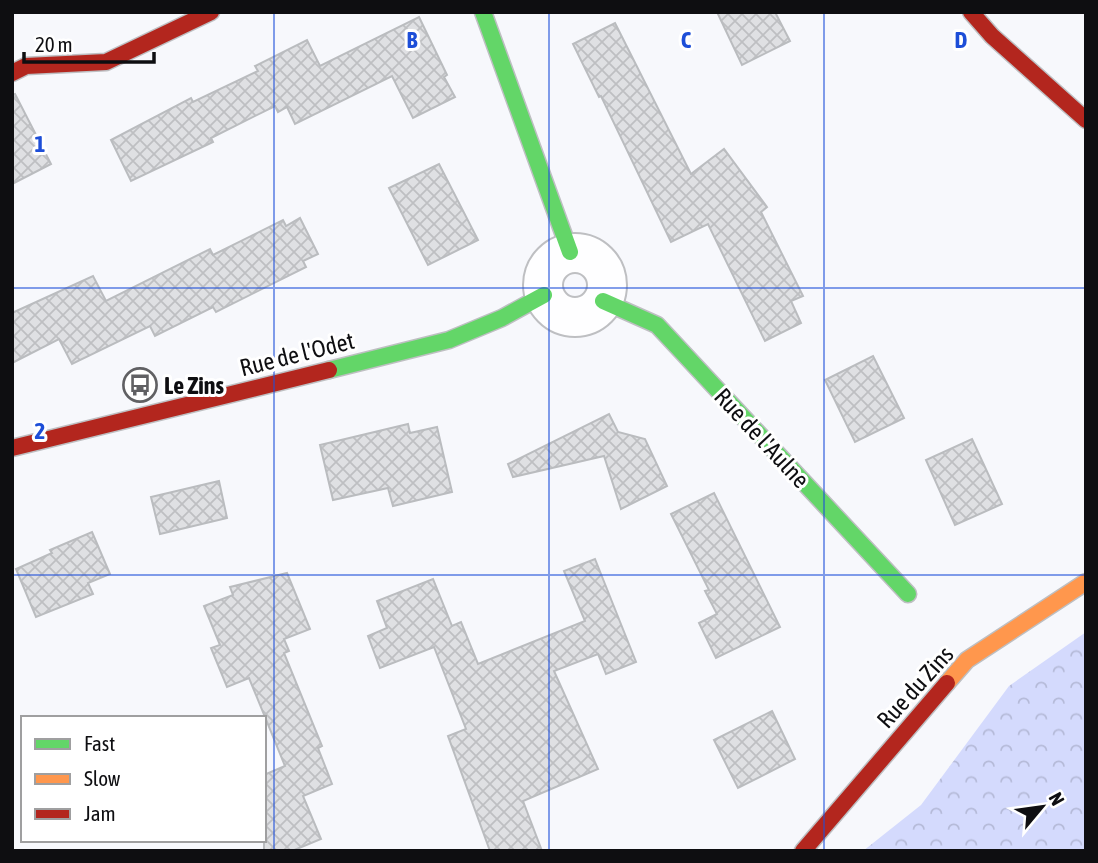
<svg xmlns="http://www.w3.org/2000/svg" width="1098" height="863" viewBox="0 0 1098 863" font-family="'Asap Condensed',sans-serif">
<defs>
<pattern id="forest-crowns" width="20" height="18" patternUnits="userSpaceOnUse" patternTransform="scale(1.75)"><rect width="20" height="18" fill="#d4dafd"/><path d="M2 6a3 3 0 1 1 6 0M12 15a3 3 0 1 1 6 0" fill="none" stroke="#b5bad8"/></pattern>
<pattern id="building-cross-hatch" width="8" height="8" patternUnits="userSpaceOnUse" patternTransform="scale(1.75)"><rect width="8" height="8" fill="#dfe0e3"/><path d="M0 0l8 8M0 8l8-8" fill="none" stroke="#bebfc2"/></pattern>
</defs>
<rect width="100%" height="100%" fill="#f7f8fc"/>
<path fill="url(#forest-crowns)" d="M1086 632V851H863L921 805 1009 686Z"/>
<g fill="url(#building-cross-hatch)" stroke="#babcbf" stroke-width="2">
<path d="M717 12H775L790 41 742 65Z"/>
<path d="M419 17 447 75 444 77 455 97 413 118 392 76 295 124 287 107 278 112 275 106 211 138 213 142 131 181 111 140 191 98 193 102 258 71 255 66 307 40 320 66Z"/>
<path d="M615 23 691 174 724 149 767 207 761 212 803 296 791 301 801 323 765 341 708 224 671 242 601 96 599 97 573 44Z"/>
<path d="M15 94 51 164 12 184V95Z"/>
<path d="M439 164 478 240 428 265 389 188Z"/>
<path d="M300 218 318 254 303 261 306 267 216 312 213 307 155 336 150 326 72 364 59 339 12 363V313L93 276 106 301 210 249 213 255 283 220 286 226Z"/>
<path d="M873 356 904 418 855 442 825 380Z"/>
<path d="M609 414 618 432 645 439 667 486 621 509 604 456 513 477 508 464Z"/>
<path d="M408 424 410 433 437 427 452 492 393 506 388 488 333 500 320 445Z"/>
<path d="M972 439 1002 504 955 525 926 460Z"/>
<path d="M219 481 227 518 160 534 151 497Z"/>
<path d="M714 493 780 627 716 658 699 623 717 614 705 591 709 590 671 514Z"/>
<path d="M92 532 110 574 88 583 93 594 36 617 16 569 52 553 50 550Z"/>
<path d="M595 559 636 662 606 674 598 654 554 671 598 769 523 801 542 851H490L448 736 466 729 434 647 380 668 368 636 387 628 377 601 433 579 452 626 461 622 478 664 585 621 564 571Z"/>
<path d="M287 573 310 629 284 639 289 651 284 653 322 746 318 748 332 784 303 796 321 839 292 851H264V775L285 766 249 678 227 687 211 648 220 645 204 606 233 595 230 587Z"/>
<path d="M772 711 795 759 738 788 714 740Z"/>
</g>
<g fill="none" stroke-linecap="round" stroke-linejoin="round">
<g stroke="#bebfc2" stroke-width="42">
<circle id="street" cx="575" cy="285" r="32"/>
</g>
<g stroke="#bebfc2" stroke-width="19">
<g id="fast">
<path d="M483 12 570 252"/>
<path d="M603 301 657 325 908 594"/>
<path d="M329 370 449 340 502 318 544 295"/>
</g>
</g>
<g stroke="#bebfc2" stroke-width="19">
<path id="slow" d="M947 683 967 660 1086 582"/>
</g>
<g stroke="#bebfc2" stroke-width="19">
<g id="jam">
<path d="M971 12 992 36 1086 120"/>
<path d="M12 73 26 66 106 62 211 12"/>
<path d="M12 448 329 370"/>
<path d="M803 851 947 683"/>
</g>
</g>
<use href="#street" stroke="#fefeff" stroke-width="38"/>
<use href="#fast" stroke="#63d668" stroke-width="16"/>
<use href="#slow" stroke="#ff974d" stroke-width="16"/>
<use href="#jam" stroke="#b3261e" stroke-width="16"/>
</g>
<path fill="none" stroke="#1d4ed8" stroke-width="2" stroke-opacity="0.55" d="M274 12V851M549 12V851M824 12V851M12 288H1086M12 575H1086"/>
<defs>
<g id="bus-ring" transform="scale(1.75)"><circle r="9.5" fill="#fff" stroke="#606063" stroke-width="1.5"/><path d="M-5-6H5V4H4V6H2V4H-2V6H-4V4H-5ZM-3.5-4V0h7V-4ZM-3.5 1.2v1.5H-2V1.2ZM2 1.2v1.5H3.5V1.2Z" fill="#606063"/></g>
</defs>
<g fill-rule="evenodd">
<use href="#bus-ring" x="140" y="385"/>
</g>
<g text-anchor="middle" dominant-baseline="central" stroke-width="6" stroke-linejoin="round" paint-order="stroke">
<g font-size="24" fill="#0e0e11" stroke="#fff">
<text transform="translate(297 354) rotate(-14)">Rue de l'Odet</text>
<text transform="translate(762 438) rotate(47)">Rue de l'Aulne</text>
<text transform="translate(915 687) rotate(-48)">Rue du Zins</text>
</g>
<g font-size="24" font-weight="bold" fill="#0e0e11" stroke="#fff" text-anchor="start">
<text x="164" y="385">Le Zins</text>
</g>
</g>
<g font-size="23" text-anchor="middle" font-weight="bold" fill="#1d4ed8" stroke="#fff" stroke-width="6" stroke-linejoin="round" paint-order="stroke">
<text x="412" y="48">B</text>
<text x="686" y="48">C</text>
<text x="961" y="48">D</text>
<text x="40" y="152">1</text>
<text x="40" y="439">2</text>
</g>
<rect width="1098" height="863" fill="none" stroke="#0e0e11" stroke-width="28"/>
<rect x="21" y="716" width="245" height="126" fill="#ffffff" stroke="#9f9fa0" stroke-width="2"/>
<rect x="35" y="739" width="35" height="10" fill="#63d668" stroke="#9f9fa0" stroke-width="2"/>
<text x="84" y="751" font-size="21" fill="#0e0e11">Fast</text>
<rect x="35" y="774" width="35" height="10" fill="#ff974d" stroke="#9f9fa0" stroke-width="2"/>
<text x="84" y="786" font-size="21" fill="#0e0e11">Slow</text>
<rect x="35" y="809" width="35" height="10" fill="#b3261e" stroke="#9f9fa0" stroke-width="2"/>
<text x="84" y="821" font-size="21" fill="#0e0e11">Jam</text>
<g transform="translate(1042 807) rotate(61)" stroke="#ffffff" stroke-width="5" paint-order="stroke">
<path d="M0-5L12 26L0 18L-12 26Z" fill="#0e0e11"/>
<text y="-10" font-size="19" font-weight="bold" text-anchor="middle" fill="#0e0e11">N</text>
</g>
<path d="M24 52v10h130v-10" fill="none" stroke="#0e0e11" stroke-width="3.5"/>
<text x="35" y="52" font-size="21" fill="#0e0e11" stroke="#ffffff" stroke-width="5" paint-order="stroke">20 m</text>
</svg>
